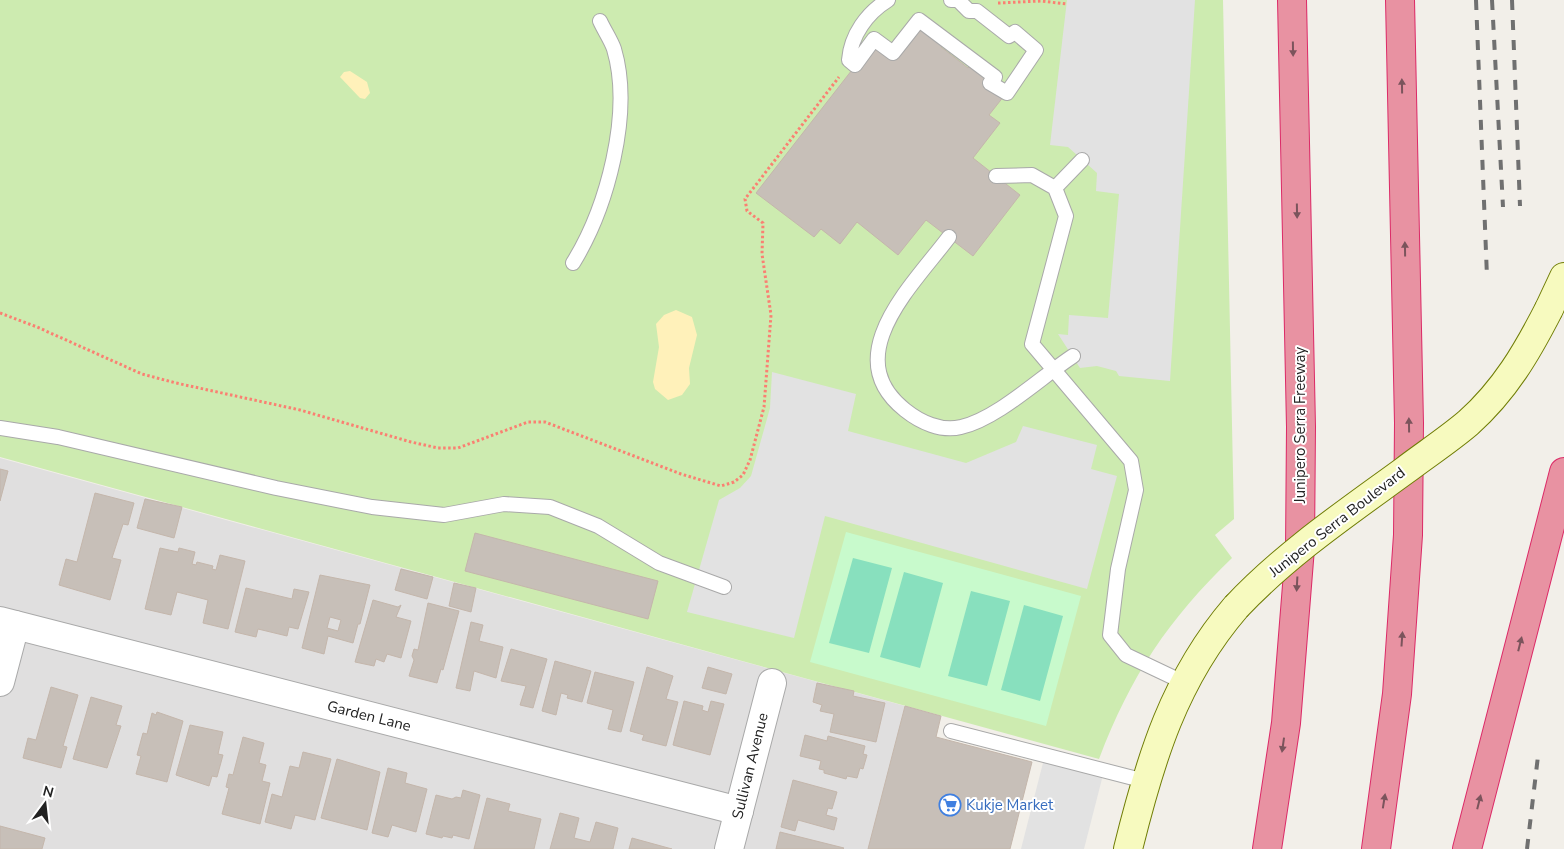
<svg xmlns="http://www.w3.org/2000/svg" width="1564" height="849" viewBox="0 0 1564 849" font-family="'Nunito Sans',sans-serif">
<rect width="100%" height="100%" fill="#f2efe9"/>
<path fill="#e0dfdf" d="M0 458 905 706 869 849H0Z"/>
<path fill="#cdebb0" d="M0 0H1223L1234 519 1215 535 1232 558C1168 620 1131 675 1099 759L0 457Z"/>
<g fill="#fff1ba">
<path d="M350 71 367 82 370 93 365 99 360 98 340 77 344 72Z"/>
<path d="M676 310 692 317 697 335 689 368 690 384 682 395 668 400 655 389 653 382 659 347 656 324 664 315Z"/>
</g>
<path fill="#c8facc" d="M846 532 1081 596 1046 726 810 662Z"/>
<g fill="#88e0be">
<path d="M853 558 892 568 869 653 829 643Z"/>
<path d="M904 572 943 583 920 668 880 657Z"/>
<path d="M971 591 1010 601 987 686 948 676Z"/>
<path d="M1024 605 1063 616 1040 701 1001 690Z"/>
</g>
<g fill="#e2e2e2">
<path d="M1067 0H1195L1170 381 1119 376 1116 371 1097 366 1080 368 1058 334 1068 335 1069 315 1108 318 1119 194 1096 191 1097 173 1068 147 1050 145Z"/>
<path d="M772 372 856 394 848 431 966 463 1016 442 1023 426 1097 445 1091 469 1117 476 1087 589 825 516 794 638 687 612 719 500 740 488 751 476 770 408Z"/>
<path d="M1045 755 1104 771 1084 849H1021Z"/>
</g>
<g fill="#c7bfb8" stroke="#c4b6ab" fill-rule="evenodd">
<path d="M920 24 945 42 941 47 968 68 972 63 992 79 1004 96 989 115 1000 123 973 158 1020 195 973 256 926 220 898 255 857 222 840 244 821 229 814 237 756 193 873 43 893 58Z"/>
<path d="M0 469 8 471 0 501Z"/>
<path d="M95 493 134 503 128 525 123 524 112 558 121 560 110 600 59 585 66 559 77 562Z"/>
<path d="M145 499 182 507 174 538 137 528Z"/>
<path d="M475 533 658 581 648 619 465 571Z"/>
<path d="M160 548 178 552 179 548 195 552 192 564 196 565 197 562 213 566 212 569 216 570 220 555 245 561 228 629 203 623 208 600 177 592 171 615 145 609Z"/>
<path d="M401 569 433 577 427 599 395 590Z"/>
<path d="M320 575 370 585 360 624H358L353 643 328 636 324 654 302 648ZM330 617 341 620 338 631 327 628Z"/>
<path d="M454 583 476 588 471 612 449 606Z"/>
<path d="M246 588 292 599 294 589 309 592 298 629 289 627 287 636 258 629 256 637 235 632Z"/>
<path d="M373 600 398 607 401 605 396 617 411 621 401 658 387 654 384 662 376 659 374 666 355 662Z"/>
<path d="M428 603 459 611 443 670 441 669 437 683 409 676 414 660 412 656 414 649 418 650Z"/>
<path d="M471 622 483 625 479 641 503 647 496 678 474 671 470 691 456 688Z"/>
<path d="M511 649 547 659 533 708 520 705 526 686 501 681Z"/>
<path d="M555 661 591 671 582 702 567 698 568 695 561 693 556 715 542 711Z"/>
<path d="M647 667 673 676 666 699 678 702 666 746 642 740 644 735 630 731Z"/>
<path d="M708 667 732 674 726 694 702 688Z"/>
<path d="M595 672 634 682 621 732 608 729 613 710 587 703Z"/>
<path d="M817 683 854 691 853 696 885 703 876 742 830 732 834 714 820 711 822 705 813 702Z"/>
<path d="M51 687 78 695 63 746 67 747 61 768 23 758 28 738 36 740Z"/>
<path d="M91 697 122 706 116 725 121 726 107 768 73 759Z"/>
<path d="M684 701 703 706 702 710 708 712 711 701 724 704 710 755 673 745Z"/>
<path d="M905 706 941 716 936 737 1032 762 1010 849H868Z"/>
<path d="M157 712 183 721 167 782 136 774 141 756 137 755 143 733 147 734 152 713 156 715Z"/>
<path d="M190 725 223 732 218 754 223 755 217 777 212 776 209 786 176 775Z"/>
<path d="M805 735 827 741 828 736 865 746 863 754 867 755 863 769 860 768 857 778 847 776 846 779 824 773V770L819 769 821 761 800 756Z"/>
<path d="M243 737 264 743 259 763 266 765 262 781 270 783 260 824 222 814 229 788 226 787 229 774 233 775Z"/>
<path d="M303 752 331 759 315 820 295 815 291 829 265 822 272 794 282 797 290 766 299 768Z"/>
<path d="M337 759 380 772 367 830 321 818Z"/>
<path d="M388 768 407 773 405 783 427 789 416 832 392 825 388 837 372 833Z"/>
<path d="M793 780 837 792 832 809 828 808 826 815 837 818 834 830 798 820 795 831 781 827Z"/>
<path d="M463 790 480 795 469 839 453 835 452 838 443 836 442 838 426 834 436 795 452 799 456 797 461 798Z"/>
<path d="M487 798 510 804 508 811 541 819 534 849H474Z"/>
<path d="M560 813 579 818 574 838 590 842 596 822 618 828 613 849H550Z"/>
<path d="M0 826 45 838 42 849H0Z"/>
<path d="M780 832 844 848 843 849H776Z"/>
<path d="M632 838 672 849H629Z"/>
</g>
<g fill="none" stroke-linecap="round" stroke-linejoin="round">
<g stroke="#a9a9a9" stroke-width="16">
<g id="lane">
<path d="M888 0C867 13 851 35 849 60L855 65 874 39 893 53 919 20 995 77 990 83 1007 93 1036 50 1015 32 1009 36 977 11H969L958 0H951"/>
<path d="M996 176 1032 175 1055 188 1066 216 1032 344 1131 461 1136 490 1118 569 1110 635 1126 655 1185 683"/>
<path d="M1055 188 1082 160"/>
<path d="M949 237C913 285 837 356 905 410 920 422 941 432 961 427 997 419 1041 377 1073 356"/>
<path d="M573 263C607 208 633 113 614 49 611 40 604 30 600 21"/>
<path d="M0 428 58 437 276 488 372 507 444 515 504 504 550 507 598 526 659 563 724 587"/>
<path d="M951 731 1145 781"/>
</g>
</g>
<g stroke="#a9a9a9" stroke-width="30">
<g id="street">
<path d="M0 621 739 811"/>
<path d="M0 682 15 625"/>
<path d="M729 849 772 683"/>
</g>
</g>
<g stroke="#707d05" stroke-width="30">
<g id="secondary">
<path d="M1549 309 1564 277"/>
<path d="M1128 849C1150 760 1174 679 1236 607"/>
</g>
</g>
<g stroke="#dc2a67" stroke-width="30">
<g id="highway">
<path d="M1267 849 1286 723 1300 548 1301 427 1292 0"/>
<path d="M1376 849 1397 694 1408 535 1409 423 1400 0"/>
<path d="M1467 849 1564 472"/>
</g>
</g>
<g stroke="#fa8072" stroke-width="3" stroke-dasharray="2.5 2.5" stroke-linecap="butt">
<path d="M998 3 1041 1 1067 4"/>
<path d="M0 313 37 327 142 374 176 383 300 410 411 442 438 448H458L528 422H545L681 474 721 486 734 482 743 475 750 460 764 407 771 315 762 254 763 223 747 211 745 199 839 77"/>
</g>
<use href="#lane" stroke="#fff" stroke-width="14"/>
<use href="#street" stroke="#fff" stroke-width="28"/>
<use href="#secondary" stroke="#f7fabf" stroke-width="28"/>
<use href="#highway" stroke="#e892a2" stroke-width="28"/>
<g stroke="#707070" stroke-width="4" stroke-dasharray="10 10" stroke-linecap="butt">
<path d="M1476 0 1487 277"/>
<path d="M1492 0 1503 207"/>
<path d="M1512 0 1520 206"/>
<path d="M1527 849 1538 756"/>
</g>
<g stroke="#707d05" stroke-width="30" stroke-linecap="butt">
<path id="secondary-bridge" d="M1236 607C1286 554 1345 514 1404 471 1425 455 1448 440 1468 423 1505 390 1527 352 1549 309"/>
</g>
<use href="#secondary-bridge" stroke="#f7fabf" stroke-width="28"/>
</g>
<defs><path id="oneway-solid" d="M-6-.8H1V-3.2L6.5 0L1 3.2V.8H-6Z" transform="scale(1.25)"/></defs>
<g fill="#7b545c">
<use href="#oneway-solid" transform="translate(1293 49) rotate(89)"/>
<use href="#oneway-solid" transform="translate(1402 86) rotate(-91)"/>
<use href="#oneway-solid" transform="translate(1297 211) rotate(89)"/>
<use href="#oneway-solid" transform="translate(1405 249) rotate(-91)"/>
<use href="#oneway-solid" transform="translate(1409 425) rotate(-91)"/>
<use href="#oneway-solid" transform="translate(1297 584) rotate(93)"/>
<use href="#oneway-solid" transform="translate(1402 639) rotate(-86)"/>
<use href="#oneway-solid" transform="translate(1520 644) rotate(-76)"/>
<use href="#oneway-solid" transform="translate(1283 745) rotate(98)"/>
<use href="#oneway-solid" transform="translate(1384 801) rotate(-81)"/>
<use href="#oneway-solid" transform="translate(1479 802) rotate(-76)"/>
</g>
<defs>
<g id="supermarket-ring" transform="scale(1.125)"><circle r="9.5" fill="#fff" stroke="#3f7fe0" stroke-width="1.5"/><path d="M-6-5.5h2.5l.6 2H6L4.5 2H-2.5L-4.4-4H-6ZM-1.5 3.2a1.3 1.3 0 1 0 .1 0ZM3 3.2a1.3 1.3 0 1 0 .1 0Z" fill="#3f7fe0"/></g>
</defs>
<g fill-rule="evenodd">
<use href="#supermarket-ring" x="950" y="805"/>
</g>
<g text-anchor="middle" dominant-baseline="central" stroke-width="4" stroke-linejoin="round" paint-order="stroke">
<g font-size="15" fill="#222" stroke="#fff">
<text transform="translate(1300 425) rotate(-90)">Junipero Serra Freeway</text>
<text transform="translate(1337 522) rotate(-38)">Junipero Serra Boulevard</text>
<text transform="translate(369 716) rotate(14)">Garden Lane</text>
<text transform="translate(750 766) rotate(-76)">Sullivan Avenue</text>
</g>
<g font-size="15" fill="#366cbe" stroke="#fff" text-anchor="start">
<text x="966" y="805">Kukje Market</text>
</g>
</g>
<g transform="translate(45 804) rotate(15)" stroke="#ffffff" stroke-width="4" paint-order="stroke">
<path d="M0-4L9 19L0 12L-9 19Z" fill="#222222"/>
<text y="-8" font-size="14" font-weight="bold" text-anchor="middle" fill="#222222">N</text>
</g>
</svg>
